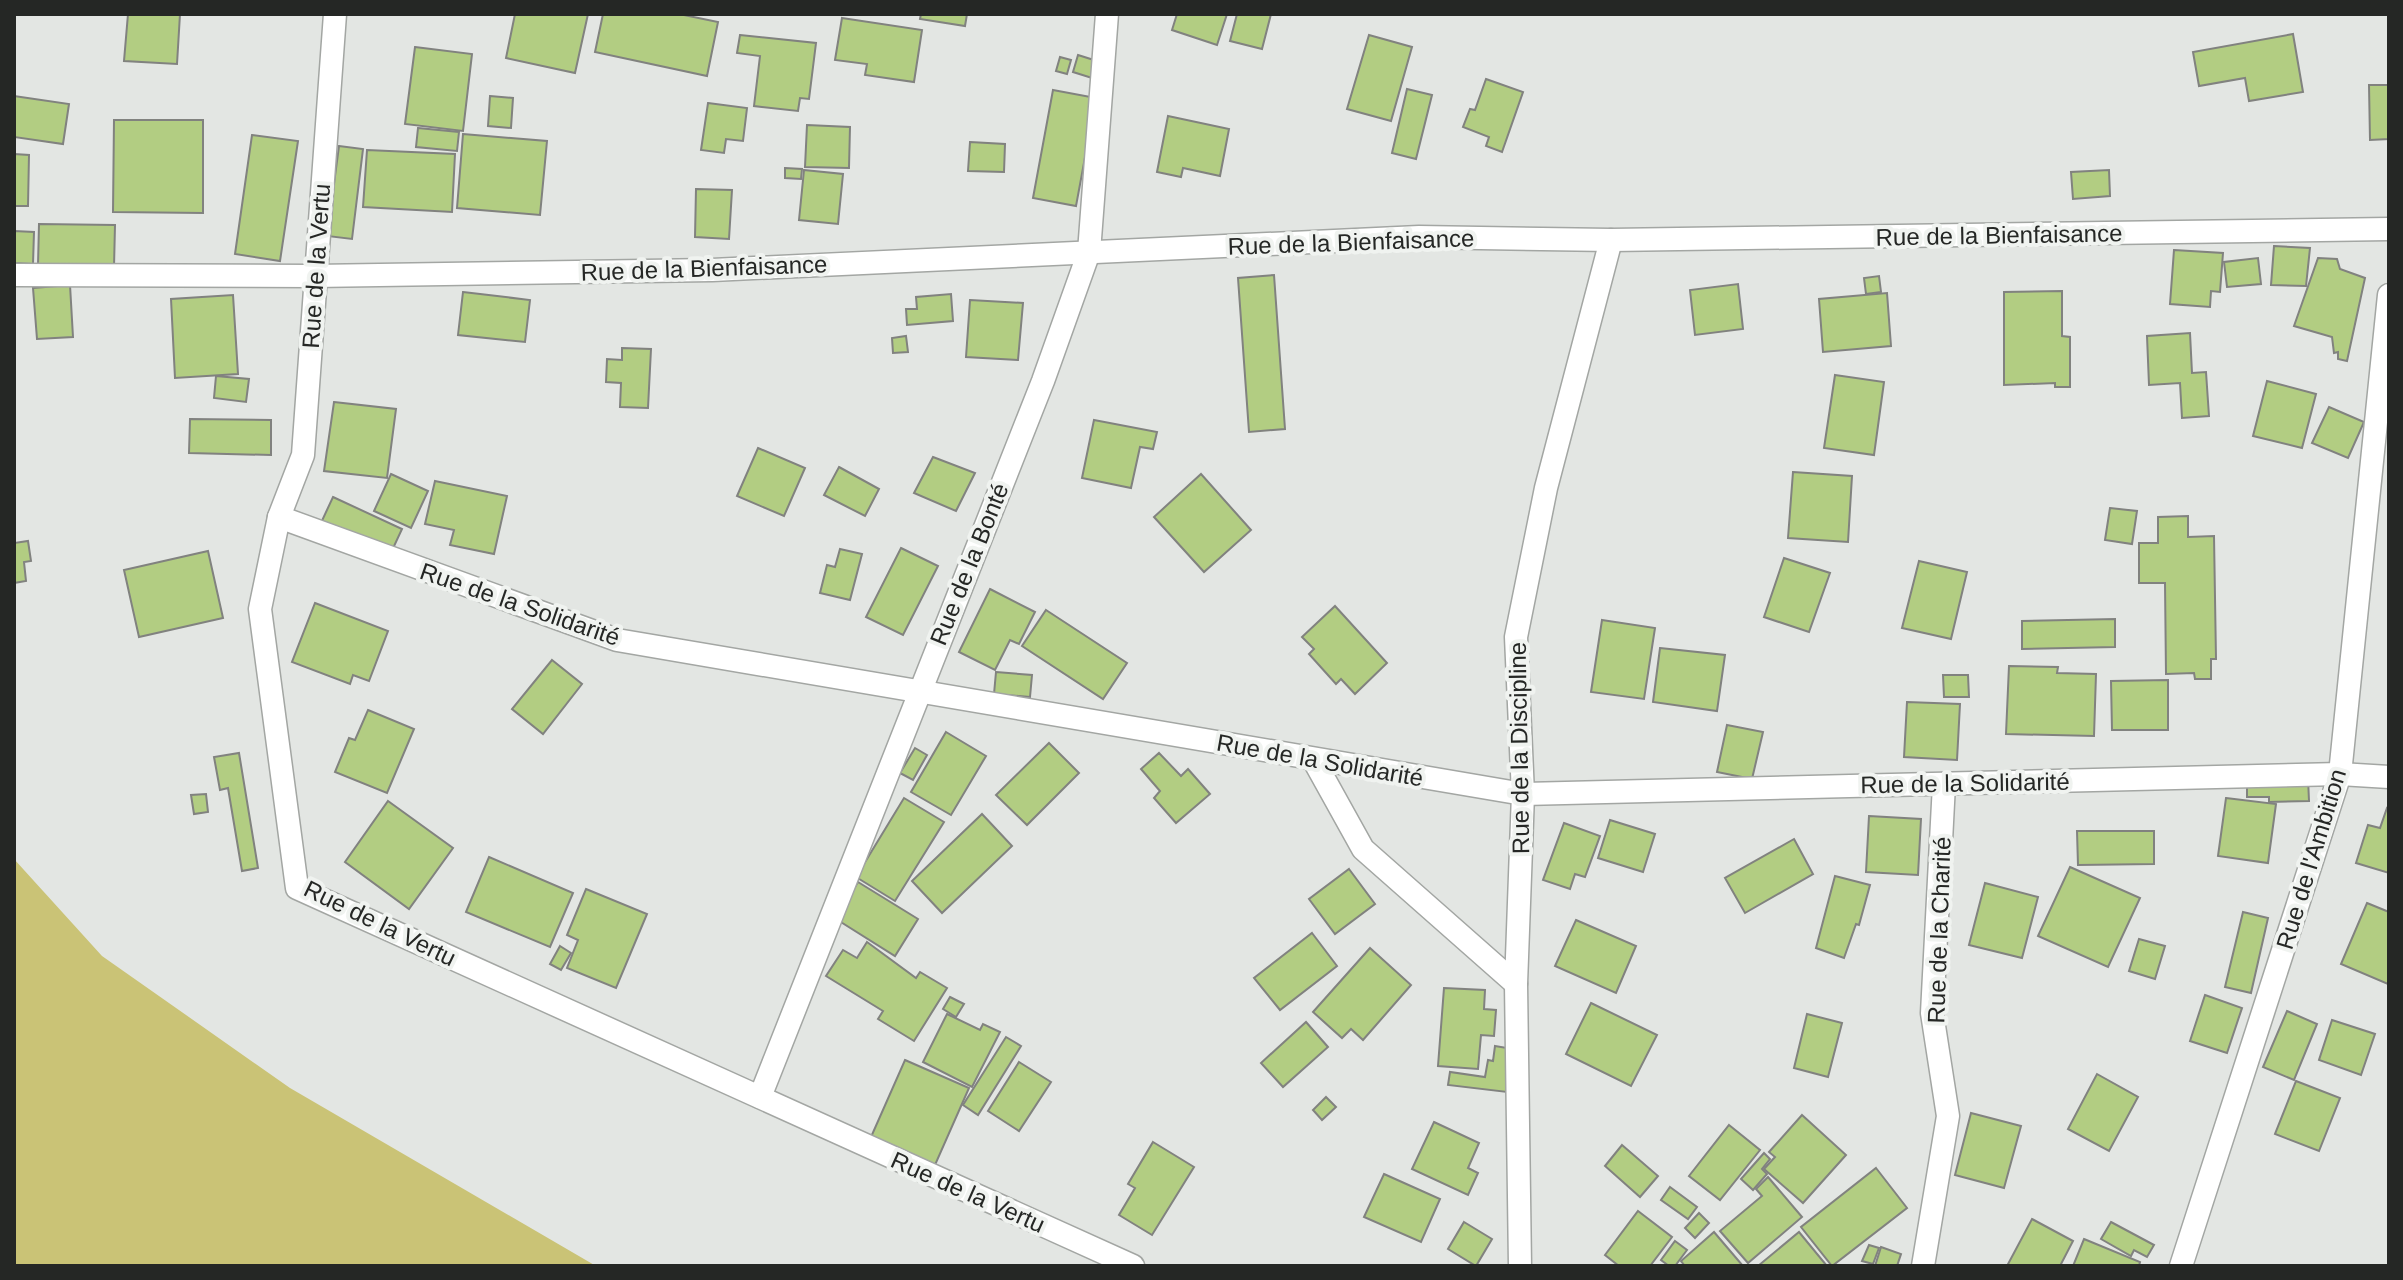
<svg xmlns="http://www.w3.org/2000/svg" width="2403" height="1280" viewBox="0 0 2403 1280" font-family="Helvetica,sans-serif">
<rect width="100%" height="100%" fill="#e3e6e3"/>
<path fill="#cac376" d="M14 859 102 956 290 1088 596 1266H14Z"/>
<g fill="#b2cd82" stroke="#81827f" stroke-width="2">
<path d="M128 14H180L177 64 124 61Z"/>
<path d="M515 14H588L575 73 506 58Z"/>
<path d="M603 14H679L718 22 707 76 595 52Z"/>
<path d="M921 14H967L965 26 920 19Z"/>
<path d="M1177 14H1227L1217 45 1172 30Z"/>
<path d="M1237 14H1271L1262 49 1230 41Z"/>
<path d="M842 18 922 30 914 82 865 75 867 64 835 60Z"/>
<path d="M2293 34 2303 92 2249 101 2245 78 2199 86 2193 52Z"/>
<path d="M740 35 816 43 809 99 800 98 798 111 754 106 760 56 737 53Z"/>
<path d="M1369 35 1412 47 1391 121 1347 109Z"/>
<path d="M415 47 472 54 463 131 405 124Z"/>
<path d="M1078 55 1097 61 1092 78 1073 72Z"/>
<path d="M1060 57 1071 60 1067 74 1056 71Z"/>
<path d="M1486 79 1523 92 1502 152 1486 146 1489 137 1463 127 1470 109 1475 110Z"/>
<path d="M2369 85H2389V139L2370 140Z"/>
<path d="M1407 89 1432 95 1416 159 1392 153Z"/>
<path d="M1053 90 1096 98 1076 206 1033 198Z"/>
<path d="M14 96 69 104 63 144 14 137Z"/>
<path d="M490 96 513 98 511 128 488 126Z"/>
<path d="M708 103 747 108 743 141 726 139 724 153 701 150Z"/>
<path d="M1168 116 1229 129 1220 176 1183 168 1181 177 1157 172Z"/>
<path d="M114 120H203V213L113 212Z"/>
<path d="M807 125 850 127 849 168 805 167Z"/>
<path d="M418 128 459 132 457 151 416 147Z"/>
<path d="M463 134 547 141 540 215 457 208Z"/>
<path d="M252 135 298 141 280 261 235 254Z"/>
<path d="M970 142 1005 144 1004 172 968 171Z"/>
<path d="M339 146 363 149 352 239 327 236Z"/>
<path d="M367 150 455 154 452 212 363 207Z"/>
<path d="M14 154 29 155 28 206H14Z"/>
<path d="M785 168 802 169 801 179 785 178Z"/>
<path d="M804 170 843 174 838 224 799 220Z"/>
<path d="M2109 170 2110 196 2073 199 2071 172Z"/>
<path d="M696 189 732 190 729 239 695 237Z"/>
<path d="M39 224 115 225 114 267 38 265Z"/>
<path d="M14 231 34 232 33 264 14 263Z"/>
<path d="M2274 246 2310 248 2306 286 2271 285Z"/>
<path d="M2174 250 2223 253 2220 292 2211 291 2210 307 2170 304Z"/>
<path d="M2258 258 2261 284 2227 287 2224 262Z"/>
<path d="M2318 258 2337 259 2340 269 2365 278 2347 361 2338 359V352L2334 353 2332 337 2294 326Z"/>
<path d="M1274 275 1285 429 1249 432 1238 278Z"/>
<path d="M1879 276 1881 292 1866 294 1864 278Z"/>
<path d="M1738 284 1743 329 1695 335 1690 290Z"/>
<path d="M70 285 73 337 37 339 33 288Z"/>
<path d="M2062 291V336L2070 337V387H2055V383L2004 385V292Z"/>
<path d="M463 292 530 300 525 342 458 335Z"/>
<path d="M1887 293 1891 346 1823 352 1819 299Z"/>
<path d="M951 294 953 321 907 325 906 309H917L916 297Z"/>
<path d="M233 295 238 374 175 378 171 299Z"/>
<path d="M970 300 1023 303 1018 360 966 357Z"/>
<path d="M2190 333 2192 373 2206 372 2209 416 2182 418 2180 383 2149 385 2147 336Z"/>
<path d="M906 336 908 352 893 353 892 338Z"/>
<path d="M622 348 651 349 648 408 620 407 621 383 606 382 607 359 622 360Z"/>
<path d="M1835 375 1884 382 1874 455 1824 448Z"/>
<path d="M216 376 249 379 246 402 214 398Z"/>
<path d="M2267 381 2316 394 2302 448 2253 436Z"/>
<path d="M334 402 396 409 387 478 324 471Z"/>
<path d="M2329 407 2364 422 2348 458 2312 443Z"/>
<path d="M190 419 271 420V455L189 453Z"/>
<path d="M1094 420 1157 432 1153 449 1140 447 1131 488 1082 478Z"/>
<path d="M758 448 805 468 784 516 737 496Z"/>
<path d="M933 457 975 473 956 511 914 493Z"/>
<path d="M839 467 879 489 865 516 824 495Z"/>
<path d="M1793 472 1852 476 1848 542 1788 538Z"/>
<path d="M391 474 428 491 411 528 374 511Z"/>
<path d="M1201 474 1251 530 1204 572 1154 517Z"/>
<path d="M435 481 507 496 494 554 450 545 454 530 425 524Z"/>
<path d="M333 497 402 529 389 557 320 525Z"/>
<path d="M2110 508 2137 511 2132 544 2105 540Z"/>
<path d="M2188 516V537L2214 536 2216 659H2211V679H2195L2194 673 2166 674 2165 583H2139V543H2158V517Z"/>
<path d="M28 541 31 561 24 562 26 581 14 583V543Z"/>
<path d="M901 548 938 566 903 635 866 617Z"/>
<path d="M840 549 862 554 850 600 820 593 827 565 835 567Z"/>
<path d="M208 551 223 618 139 637 124 570Z"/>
<path d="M1784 558 1830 573 1809 632 1764 617Z"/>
<path d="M1919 561 1967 572 1951 639 1902 628Z"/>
<path d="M990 589 1035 612 1019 644 1010 640 995 670 959 652Z"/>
<path d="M315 603 388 631 369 681 353 675 350 684 292 662Z"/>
<path d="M1335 606 1387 663 1355 694 1341 679 1336 684 1309 654 1314 649 1302 637Z"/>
<path d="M1046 610 1127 663 1103 699 1022 646Z"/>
<path d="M2115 619V647L2022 649V621Z"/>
<path d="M1602 620 1655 628 1644 699 1591 692Z"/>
<path d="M1660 648 1725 655 1717 711 1653 702Z"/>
<path d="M552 660 582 684 543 734 512 709Z"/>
<path d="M2009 666 2058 667 2057 673 2096 674 2094 736 2006 734Z"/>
<path d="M996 672 1032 675 1030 697 994 694Z"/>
<path d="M1943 675H1968L1969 697H1944Z"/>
<path d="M2168 680V730H2112L2111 681Z"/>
<path d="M1907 702 1960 704 1957 760 1904 757Z"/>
<path d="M368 710 414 729 387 793 335 772 349 738 355 740Z"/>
<path d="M1727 725 1763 732 1752 779 1717 772Z"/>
<path d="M946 732 986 756 951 815 911 792Z"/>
<path d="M1049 743 1079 773 1027 825 996 795Z"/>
<path d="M915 748 927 755 913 780 900 773Z"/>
<path d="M239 753 258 868 242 871 228 788 220 790 214 757Z"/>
<path d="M1159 753 1181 776 1188 769 1210 794 1176 823 1154 798 1160 791 1141 769Z"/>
<path d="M2308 778 2309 801 2269 802V797H2247V780Z"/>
<path d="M206 794 208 812 194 814 191 795Z"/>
<path d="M904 798 944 822 895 901 856 877Z"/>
<path d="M2226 798 2276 804 2268 863 2218 856Z"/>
<path d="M388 801 453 848 409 909 345 862Z"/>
<path d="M2387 808 2389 809V873L2356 863 2368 825 2380 828Z"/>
<path d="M982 814 1012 846 942 913 912 881Z"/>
<path d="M1869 816 1921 819 1918 875 1866 872Z"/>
<path d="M1610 820 1655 834 1643 872 1598 858Z"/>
<path d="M1564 823 1600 836 1585 877 1575 874 1570 889 1543 880Z"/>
<path d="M2077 831H2154V864L2078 865Z"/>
<path d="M1794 839 1813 874 1745 913 1725 878Z"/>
<path d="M489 857 573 893 550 947 466 912Z"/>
<path d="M2070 867 2140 898 2108 967 2038 936Z"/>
<path d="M1349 869 1375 904 1335 934 1309 899Z"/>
<path d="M1835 876 1870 885 1859 925 1856 924 1844 958 1816 948Z"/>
<path d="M858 882 918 919 895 956 836 919Z"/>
<path d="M1985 883 2038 897 2022 958 1969 945Z"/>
<path d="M586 889 647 914 616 988 567 968 578 940 567 935Z"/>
<path d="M2367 903 2389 912 2388 984 2341 964Z"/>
<path d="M2243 912 2268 918 2251 993 2225 987Z"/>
<path d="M1576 920 1636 946 1616 993 1555 966Z"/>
<path d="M1312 933 1337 966 1280 1010 1254 978Z"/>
<path d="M2139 939 2165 946 2155 979 2129 971Z"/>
<path d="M867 942 916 978 920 972 947 988 914 1041 878 1019 883 1011 826 976 843 950 857 958Z"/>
<path d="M560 946 571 953 561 970 550 964Z"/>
<path d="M1370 948 1411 985 1363 1040 1351 1029 1342 1038 1313 1012Z"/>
<path d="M1444 988 1485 990 1484 1009 1496 1010 1494 1036 1481 1035 1478 1069 1438 1066Z"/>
<path d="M2205 995 2242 1008 2227 1053 2190 1041Z"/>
<path d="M950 997 964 1004 956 1017 943 1009Z"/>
<path d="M1591 1003 1657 1035 1631 1086 1566 1054Z"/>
<path d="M2287 1011 2317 1024 2294 1080 2263 1067Z"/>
<path d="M947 1014 980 1030 983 1024 1000 1032 972 1087 923 1062Z"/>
<path d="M1807 1014 1842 1023 1828 1077 1794 1068Z"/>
<path d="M2332 1020 2375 1034 2361 1075 2319 1060Z"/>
<path d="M1306 1022 1328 1047 1283 1087 1261 1063Z"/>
<path d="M1006 1037 1021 1046 978 1115 963 1105Z"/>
<path d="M1495 1046 1513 1049 1507 1092 1448 1085 1450 1072 1485 1077 1488 1060 1493 1061Z"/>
<path d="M905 1060 969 1088 935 1165 871 1137Z"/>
<path d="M1019 1062 1051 1082 1019 1131 988 1111Z"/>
<path d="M2097 1074 2138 1097 2109 1151 2068 1129Z"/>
<path d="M2296 1081 2340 1098 2319 1151 2275 1134Z"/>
<path d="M1326 1097 1336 1107 1322 1120 1313 1110Z"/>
<path d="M1971 1113 2021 1126 2004 1188 1955 1175Z"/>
<path d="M1802 1115 1846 1155 1803 1203 1764 1169 1775 1157 1769 1152Z"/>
<path d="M1434 1122 1479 1143 1468 1168 1478 1173 1468 1195 1412 1169Z"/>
<path d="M1729 1125 1760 1150 1720 1200 1689 1176Z"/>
<path d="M1153 1142 1194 1167 1152 1235 1119 1215 1135 1188 1128 1184Z"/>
<path d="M1622 1145 1658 1176 1640 1197 1605 1166Z"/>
<path d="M1764 1153 1770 1159 1762 1169 1767 1174 1753 1190 1741 1179Z"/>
<path d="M1876 1168 1907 1208 1832 1266 1801 1227Z"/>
<path d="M1384 1174 1440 1199 1421 1242 1364 1217Z"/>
<path d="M1768 1177 1802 1217 1748 1263 1720 1231 1762 1196 1756 1189Z"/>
<path d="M1670 1187 1697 1207 1688 1219 1661 1200Z"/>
<path d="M1638 1211 1672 1237 1650 1266H1619L1605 1255Z"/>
<path d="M1699 1213 1709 1223 1695 1238 1685 1228Z"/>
<path d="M2032 1219 2073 1241 2060 1266H2007Z"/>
<path d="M1464 1222 1492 1239 1476 1266 1448 1249Z"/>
<path d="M2111 1222 2154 1245 2147 1257 2134 1250 2131 1256 2101 1239Z"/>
<path d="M1714 1232 1743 1266H1685L1681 1261Z"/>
<path d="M1799 1232 1827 1266H1758Z"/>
<path d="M2084 1239 2140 1262 2139 1266H2073Z"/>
<path d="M1675 1241 1687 1250 1675 1266H1669L1661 1260Z"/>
<path d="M1869 1245 1879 1248 1873 1264 1862 1261Z"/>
<path d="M1881 1247 1901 1254 1897 1266H1875Z"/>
</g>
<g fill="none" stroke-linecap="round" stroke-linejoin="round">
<g stroke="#a3a6a3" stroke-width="25">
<g id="minor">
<path d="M335 14 303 455 279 517 260 609 297 888 1133 1266"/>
<path d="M14 275 314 276 712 270 1419 237 1611 240 2389 229"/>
<path d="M279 517 617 640 1523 794 2340 774 2389 777"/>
<path d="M1313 759 1363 849 1516 984"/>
<path d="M760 1097 1043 381 1089 252 1107 14"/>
<path d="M1520 1266 1516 984 1523 794 1516 637 1546 488 1611 240"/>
<path d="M1923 1266 1948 1116 1932 1013 1944 784"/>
<path d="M2181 1266 2340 774 2389 295"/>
</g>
</g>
<use href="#minor" stroke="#fff" stroke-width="22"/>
</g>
<g text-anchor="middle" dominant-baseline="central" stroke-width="8" stroke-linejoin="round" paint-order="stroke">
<g font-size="24" fill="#252725" stroke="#f0f3f0">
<text transform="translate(1999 235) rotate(-1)">Rue de la Bienfaisance</text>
<text transform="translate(1351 242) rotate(-2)">Rue de la Bienfaisance</text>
<text transform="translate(316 266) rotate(-86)">Rue de la Vertu</text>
<text transform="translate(704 268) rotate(-2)">Rue de la Bienfaisance</text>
<text transform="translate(969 564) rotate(-68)">Rue de la Bonté</text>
<text transform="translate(520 604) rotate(19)">Rue de la Solidarité</text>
<text transform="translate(1519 748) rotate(-91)">Rue de la Discipline</text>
<text transform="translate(1320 760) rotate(10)">Rue de la Solidarité</text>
<text transform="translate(1965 783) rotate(-1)">Rue de la Solidarité</text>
<text transform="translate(2311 859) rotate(-73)">Rue de l'Ambition</text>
<text transform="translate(380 923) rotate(26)">Rue de la Vertu</text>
<text transform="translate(1939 930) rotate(-88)">Rue de la Charité</text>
<text transform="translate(968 1192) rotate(24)">Rue de la Vertu</text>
</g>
</g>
<rect width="2403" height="1280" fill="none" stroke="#252725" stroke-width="32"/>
</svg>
